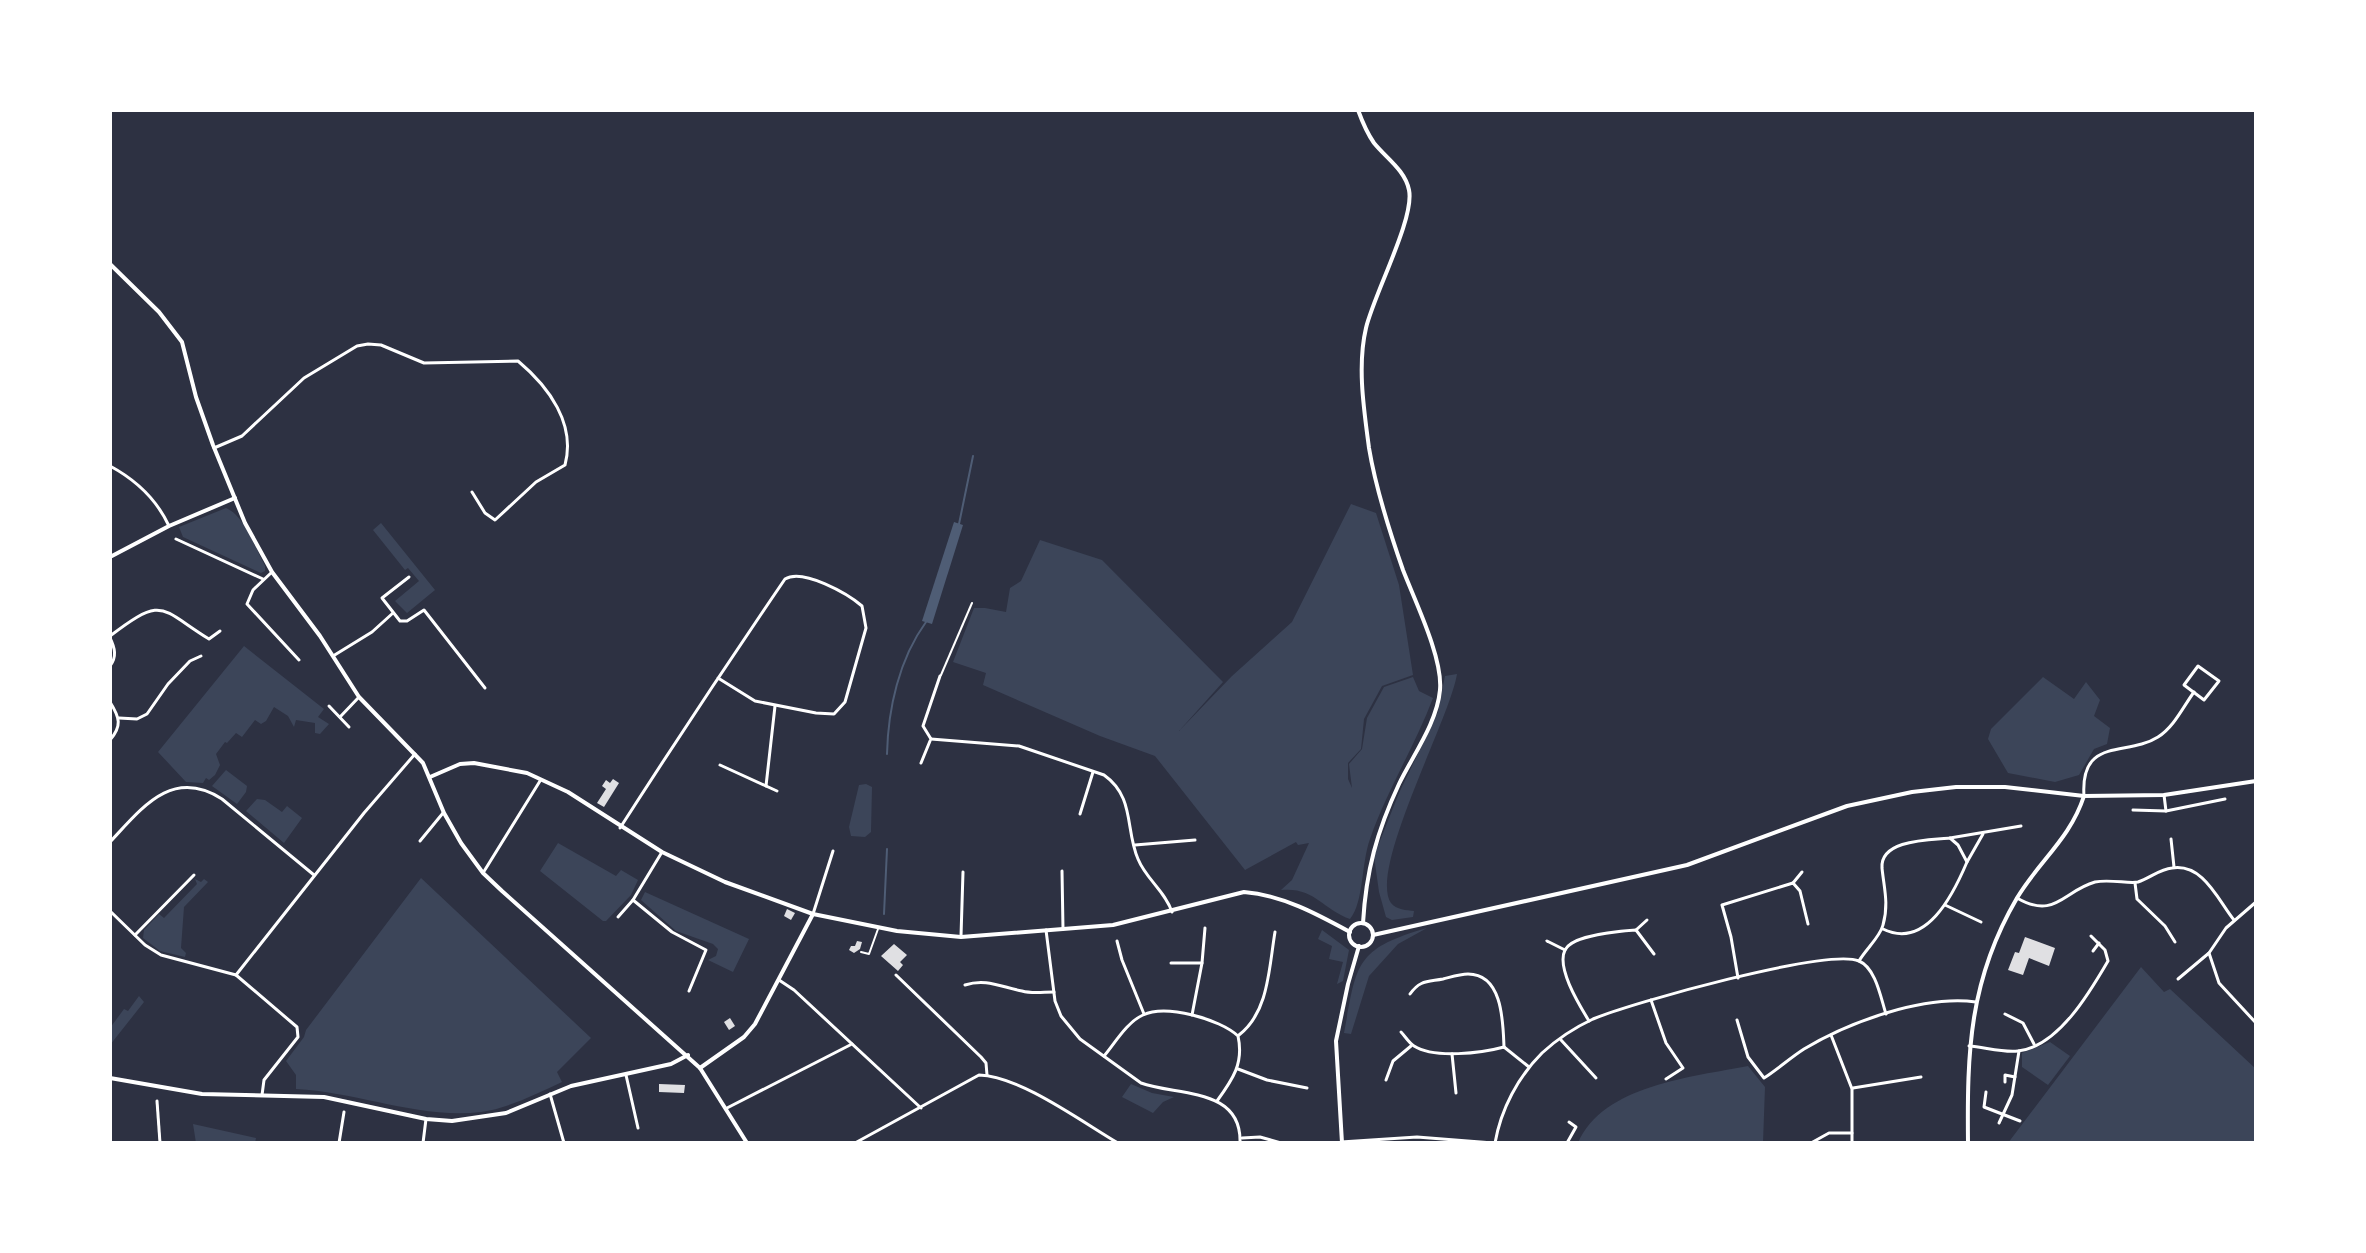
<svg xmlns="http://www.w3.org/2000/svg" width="2366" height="1253" viewBox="0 0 2366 1253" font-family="Poppins,sans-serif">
<rect width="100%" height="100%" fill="#2d3142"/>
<g fill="#3c4559">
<path d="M1351 504 1376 513 1399 585 1413 675 1382 686 1364 719 1361 749 1348 763V779L1352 788 1349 764 1362 749 1367 718 1384 687 1413 677 1419 691 1433 698C1415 746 1387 790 1370 839 1361 864 1364 902 1350 919 1322 909 1315 887 1281 890L1292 880 1309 843 1298 845 1296 842 1245 870 1155 756 1100 736 983 685 986 673 953 662 974 608H985L1006 612 1010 588 1021 581 1040 540 1102 560 1223 682 1179 731 1232 676 1292 622Z"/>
<path d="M226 508C245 516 255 548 265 566V571L261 573 183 537 179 527Z"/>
<path d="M381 523 435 590 407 613 395 601 419 581 408 568 405 570 373 530Z"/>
<path d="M244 646 324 709 318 717 329 724 320 734 315 733V723L296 720 294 727 288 716 274 707 266 721 261 724 255 720 242 737 236 733 227 743 225 742 216 754 220 765 215 775 209 780 206 778 203 783 186 782 158 752Z"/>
<path d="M1457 674C1450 719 1368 870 1391 903 1396 910 1407 910 1414 911L1413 917 1392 920 1386 917 1379 892 1374 856 1399 793 1438 712 1445 676Z"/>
<path d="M2043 677 2074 699 2086 682 2100 700 2094 716 2110 728 2107 744 2094 749 2079 775 2055 782 2008 773 1988 739 1991 729Z"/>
<path d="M226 770 247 786 246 792 237 804 212 786Z"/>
<path d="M866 784 872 787 871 832 865 837 851 836 849 827 859 785Z"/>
<path d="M257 799 265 800 282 812 287 806 302 818 284 843 246 811Z"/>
<path d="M558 843 616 876 621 870 638 880 631 895 606 921H603L540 871Z"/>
<path d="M421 878 591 1038 557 1072 562 1082C536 1094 509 1108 481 1112 418 1119 358 1092 296 1089V1075L286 1061 304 1037 306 1030Z"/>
<path d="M195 879 201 882 204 879 208 882 184 907 181 948 186 953 185 957 160 951 143 938 144 930 159 914 164 918 197 884Z"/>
<path d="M645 892 749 939 733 972 708 960 716 956 718 949 713 944 676 931 641 900Z"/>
<path d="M1427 928 1398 944 1369 976 1351 1034 1344 1033C1357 964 1354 949 1427 928Z"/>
<path d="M1322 930 1349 950 1343 981 1337 984 1343 962 1329 959 1332 946 1318 939Z"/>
<path d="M2141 967 2164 992 2170 989 2256 1069V1143H2008Z"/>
<path d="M139 996 144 1002 110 1045V1028L124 1009 128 1011Z"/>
<path d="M2050 1042 2070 1056 2048 1085 2022 1067V1053Z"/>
<path d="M1748 1066 1765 1087 1763 1143H1578C1603 1085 1692 1077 1748 1066Z"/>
<path d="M1131 1084 1152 1093 1174 1097 1163 1102 1153 1113 1122 1097Z"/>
<path d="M193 1124 256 1138 255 1143H196Z"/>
</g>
<path fill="#4f5d75" d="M954 522 963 525 932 624 922 621Z"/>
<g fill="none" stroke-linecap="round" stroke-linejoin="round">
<g stroke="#4f5d75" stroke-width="2">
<path d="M959 524 973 456"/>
<path d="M887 754C888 709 899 659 926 622"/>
<path d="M884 914 887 849"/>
</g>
</g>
<g fill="#e0e0e3">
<path d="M613 779 619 783 604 807 597 803 606 789 602 786 606 780 610 783Z"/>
<path d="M787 909 795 913 791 920 784 916Z"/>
<path d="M2025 937 2055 948 2049 966 2029 958 2023 975 2008 970 2015 952 2019 953Z"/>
<path d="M857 941 862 942 860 949 854 953 849 950 851 946H855Z"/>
<path d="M894 944 907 955 900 962 903 965 898 971 881 956Z"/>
<path d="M730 1018 735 1026 729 1030 724 1022Z"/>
<path d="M659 1084 685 1085 684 1093 659 1092Z"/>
</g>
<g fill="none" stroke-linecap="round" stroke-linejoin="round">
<g stroke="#fff" stroke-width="2">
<path d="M941 675 972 603"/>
<path d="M861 952 869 954 878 929"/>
</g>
<g stroke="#fff" stroke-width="3">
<path d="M214 448 242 436 304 378 357 346 368 344 381 345 424 363 518 361C549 387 576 424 565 465L536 482 495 520 485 513 472 492"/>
<path d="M110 466C136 480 156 498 169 526"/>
<path d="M176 539 263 579"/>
<path d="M272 572 253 590 247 604 299 660"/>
<path d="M409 577 382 598 400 621H407L424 610 485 688"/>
<path d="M110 636C164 595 159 608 209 639L220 631"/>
<path d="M110 638C115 648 117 657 110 666"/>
<path d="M333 656 372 632 393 613"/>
<path d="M2198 666 2219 681 2204 700 2184 685Z"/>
<path d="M110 702C120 718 122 726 110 740"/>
<path d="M329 706 349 727"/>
<path d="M340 717 359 697"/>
<path d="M119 718 137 719 147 714 168 684 190 661 201 656"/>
<path d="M931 739 1019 746 1104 775C1135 797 1125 829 1138 859 1146 879 1165 891 1172 912"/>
<path d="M931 739 923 726 940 676"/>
<path d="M921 763 930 741"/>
<path d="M720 765 777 791"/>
<path d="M766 786 775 706"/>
<path d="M2164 795 2166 811"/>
<path d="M2084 796C2080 736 2127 757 2158 737 2174 727 2183 707 2194 692"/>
<path d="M2133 810 2166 811 2225 799"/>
<path d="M1080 814 1093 772"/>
<path d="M620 828C674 744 729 661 785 579 803 568 848 594 862 606L866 628 845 702 834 714 816 713 755 701 718 678"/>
<path d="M1950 838 2021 826"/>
<path d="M2171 839 2174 867"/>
<path d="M420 841 443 813"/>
<path d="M110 842C142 808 172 767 222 799L314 875"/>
<path d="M1135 845 1195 840"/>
<path d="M1967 862 1983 834"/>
<path d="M1062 871 1063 929"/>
<path d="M483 873 540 781"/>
<path d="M1793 883 1802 872"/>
<path d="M2135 883 2137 899 2165 926 2175 942"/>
<path d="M2017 898C2055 920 2063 891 2095 882 2110 879 2129 884 2138 882 2150 878 2160 869 2172 868 2203 863 2218 900 2234 920"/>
<path d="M633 900 672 932 706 950 689 991"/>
<path d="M2256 902 2226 928 2209 953 2219 983 2256 1023"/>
<path d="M1945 905 1981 922"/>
<path d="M110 911 145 945 161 955 236 975 297 1027 298 1037 264 1080 262 1095"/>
<path d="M813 914 833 851"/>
<path d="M618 917 633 900 662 852"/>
<path d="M1046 930 1055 1001 1061 1016 1080 1039 1141 1083C1177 1096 1242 1087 1240 1143"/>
<path d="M1636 930 1647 920"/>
<path d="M135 935 194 875"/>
<path d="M961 936 963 872"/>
<path d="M1117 941 1122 960 1144 1014"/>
<path d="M1547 941 1565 950"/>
<path d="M2093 951 2099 943"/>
<path d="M1859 961C1866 949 1880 937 1883 925 1889 904 1884 888 1882 868 1880 839 1931 840 1950 838L1958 845 1967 862C1953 895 1926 950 1883 929"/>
<path d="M1171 963H1202"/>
<path d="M236 975 364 813 415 754"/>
<path d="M896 975 981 1057 986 1063 987 1075"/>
<path d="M1738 978 1731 937 1722 905 1793 883 1800 891 1808 924"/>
<path d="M2178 979 2209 953"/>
<path d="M779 980 794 990 921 1108"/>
<path d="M965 985C986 978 1001 987 1022 991 1032 994 1043 992 1054 992"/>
<path d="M1410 994C1420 980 1427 982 1443 979 1451 977 1460 974 1468 974 1503 974 1503 1023 1504 1047"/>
<path d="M1651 1000 1666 1043 1683 1068 1666 1079"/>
<path d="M2005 1014 2023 1023 2034 1044"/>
<path d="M1192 1015 1202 963 1205 928"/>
<path d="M1737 1020 1748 1057 1764 1078C1778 1069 1790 1058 1804 1049 1849 1022 1923 995 1976 1002"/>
<path d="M1589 1021C1580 1006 1556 968 1565 950 1572 935 1621 931 1636 930L1654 954"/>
<path d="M1401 1032C1405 1036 1409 1043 1414 1046 1434 1059 1482 1053 1504 1047"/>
<path d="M1239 1035C1269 1012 1269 967 1275 932"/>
<path d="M1831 1035 1852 1089V1143"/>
<path d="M1561 1040 1596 1078"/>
<path d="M1969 1046C1984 1047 2003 1053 2018 1051 2058 1047 2090 992 2108 961L2105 950 2091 936"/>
<path d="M1504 1047 1529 1067"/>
<path d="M1452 1054 1456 1093"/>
<path d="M1104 1056C1115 1043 1127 1022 1143 1015 1166 1004 1220 1019 1238 1036 1244 1063 1233 1079 1217 1101"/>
<path d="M1238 1069 1267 1080 1307 1088"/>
<path d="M626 1075 638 1128"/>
<path d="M1386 1080 1393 1061 1411 1046"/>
<path d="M2005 1082V1075L2015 1077"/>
<path d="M1853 1088 1921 1077"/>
<path d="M1986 1092 1984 1107 2020 1121"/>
<path d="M550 1094 564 1143"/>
<path d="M157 1101 160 1143"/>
<path d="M727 1108 852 1044"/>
<path d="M1999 1123 2012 1095 2019 1051"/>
<path d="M1242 1138 1260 1137 1281 1143"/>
<path d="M1341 1142 1417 1137 1493 1143"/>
<path d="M339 1143 344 1112"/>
<path d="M423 1143 426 1119"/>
<path d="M855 1143 979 1075C1020 1076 1082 1122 1118 1143"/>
<path d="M1495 1143C1501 1109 1518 1077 1542 1053 1556 1040 1576 1027 1593 1019 1631 1003 1827 948 1859 961 1876 968 1881 999 1886 1014"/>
<path d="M1567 1143 1576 1127 1569 1122"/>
<path d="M1811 1143 1829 1133H1852"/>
</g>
<g stroke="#fff" stroke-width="4">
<path d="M110 264 159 312 182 342 196 397 213 445 245 523 272 572 320 636 359 697 423 763 444 813 461 843 483 873 502 891 700 1068 747 1143"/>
<path d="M110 557 169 526 235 498"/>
<path d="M430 777 460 764 474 763 527 773 568 792 662 852 725 882 813 914 897 931 961 937 1113 925 1244 892C1282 895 1317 914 1350 932"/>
<path d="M1373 935 1687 865 1847 806 1912 792 1956 787H2005L2084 796 2164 795 2256 781"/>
<path d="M700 1068 744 1037 755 1024 813 914"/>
<path d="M110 1078 202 1094 324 1097 426 1119 452 1121 506 1113 571 1086 671 1064 688 1055"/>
<path d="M1968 1143C1967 1052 1969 980 2017 898 2039 861 2070 839 2084 796"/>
</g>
<g stroke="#fff" stroke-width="4">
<path d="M1358 110C1362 121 1367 133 1374 143 1386 158 1405 170 1409 190 1415 218 1374 294 1366 328 1357 366 1364 410 1369 448 1376 490 1389 530 1403 570 1415 601 1443 658 1440 690 1437 723 1413 755 1399 784 1377 831 1366 871 1363 923"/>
<circle cx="1361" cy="935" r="12"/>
<path d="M1342 1143 1336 1041 1348 984 1359 946"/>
</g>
</g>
<rect width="2366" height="1253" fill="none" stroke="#ffffff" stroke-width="224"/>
</svg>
